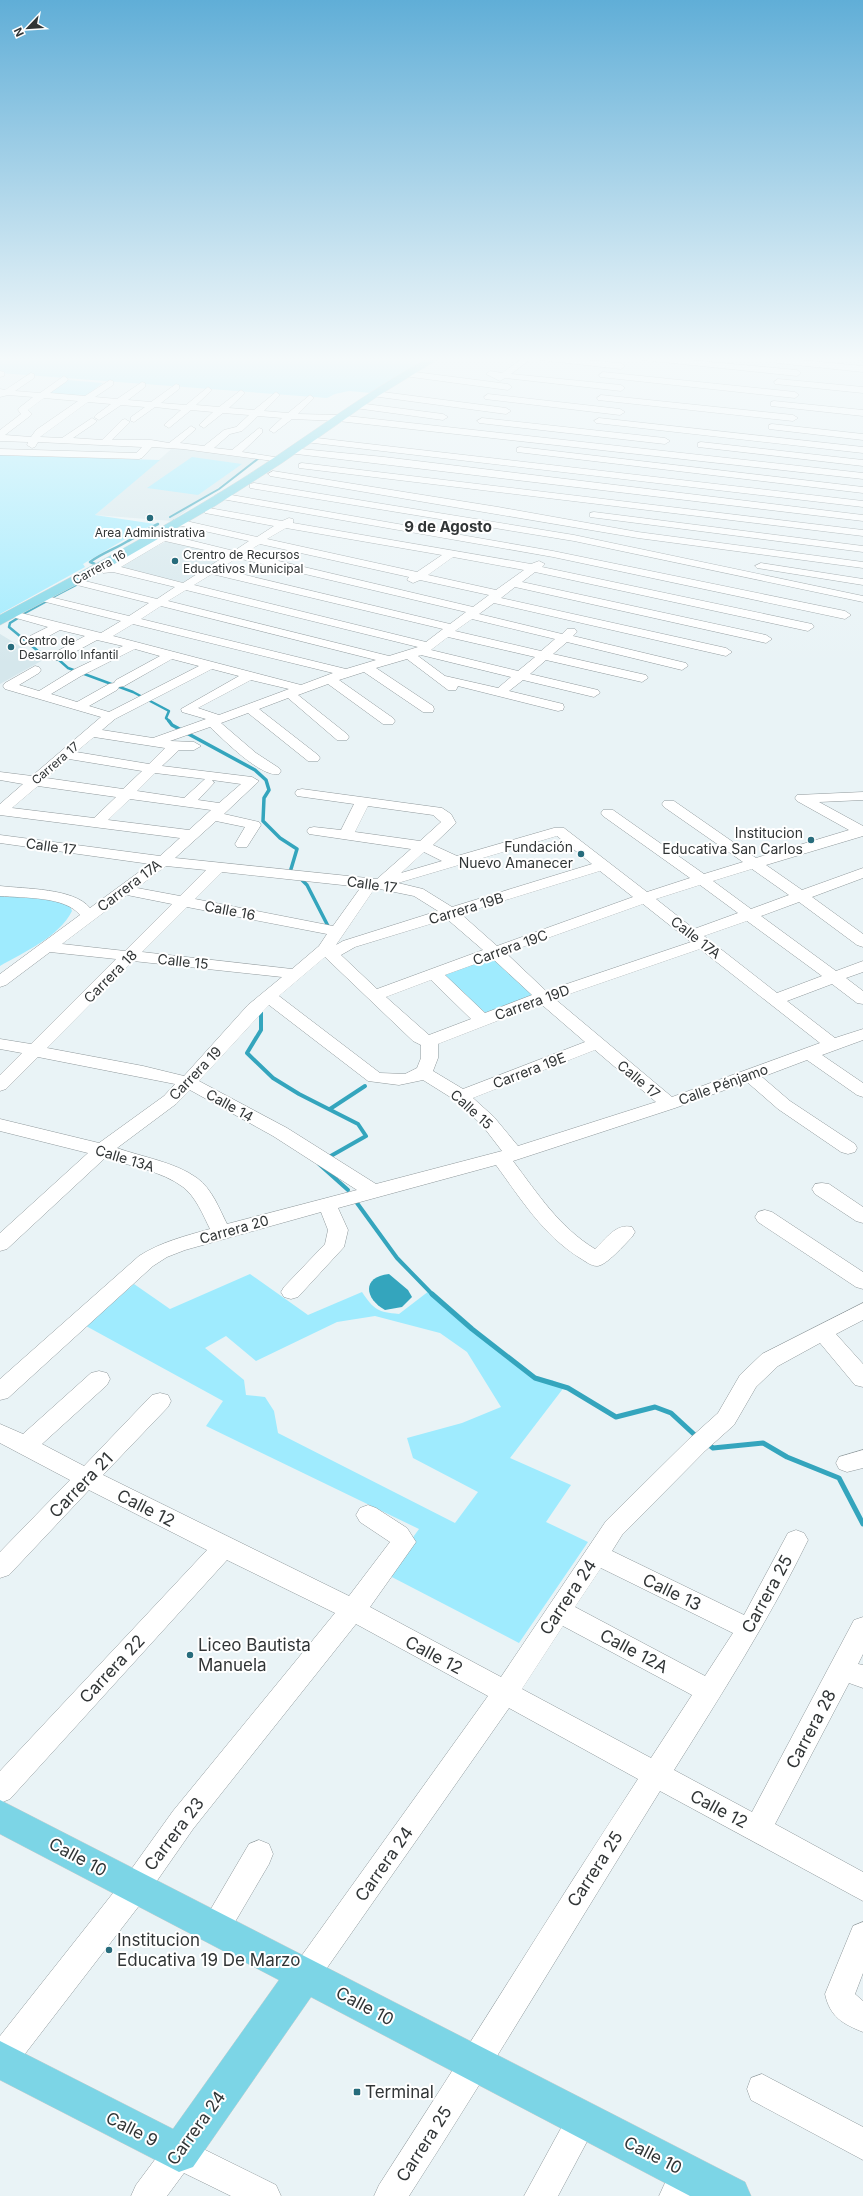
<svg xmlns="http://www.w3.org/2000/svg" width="863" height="2196" viewBox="0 0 863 2196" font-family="Inter,sans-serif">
<rect width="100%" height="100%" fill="#e9f3f6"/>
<g fill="#d5e7ec">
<path d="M175 446 259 458 172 521 95 515Z"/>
<path d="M169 540 231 555 185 583 117 567Z"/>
<path d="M0 634 43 660 0 684Z"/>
</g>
<g fill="#9febfe" fill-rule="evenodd">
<path d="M0 358H429L371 393 349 391 335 394 327 398 0 373Z"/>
<path d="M67 380 103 383 84 397 47 394Z"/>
<path d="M0 455 160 460 95 515 155 524 137 532 83 564 85 567 0 614Z"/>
<path d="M192 457 242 464 198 495 147 488Z"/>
<path d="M0 893 52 899 69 904 72 911C59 937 24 952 0 966Z"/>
<path d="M492 957 538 997 483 1017 439 975Z"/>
<path d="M250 1274 308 1315 362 1292C374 1310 378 1312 399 1314L429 1291 495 1348 535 1378 552 1380 565 1386 510 1458 571 1485 546 1522 588 1542 519 1643 386 1574 419 1529 206 1426 223 1401 86 1326 134 1284 170 1309ZM375 1316 440 1333 467 1352 501 1407 462 1423 407 1438 413 1458 478 1492 455 1523 278 1433 274 1411 265 1397 246 1395 244 1380 205 1348 226 1336 256 1361 337 1322Z"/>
</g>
<path fill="#34a5bd" d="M389 1274 408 1290 412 1297 402 1307 385 1310C365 1299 361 1277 389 1274Z"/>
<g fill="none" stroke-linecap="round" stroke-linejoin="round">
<path stroke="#34a5bd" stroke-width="2" d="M170 517 219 489 259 458"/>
<g stroke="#34a5bd" stroke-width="2.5">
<path d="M95 564 90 562C102 553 115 549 128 541 139 536 147 529 158 524"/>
<path d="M85 581 103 569"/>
<path d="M51 598 76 585"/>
<path d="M23 614 47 601"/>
<path d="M18 618 10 623 9 627 38 651 59 660 68 668 133 692 169 711 166 718 170 722"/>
</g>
<g stroke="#34a5bd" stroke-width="3.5">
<path d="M169 721 172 725 255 770 266 780 269 790 264 798 263 821 280 838 297 849 291 869"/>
<path d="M301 879 307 885 328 926"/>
</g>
<g stroke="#34a5bd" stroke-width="4">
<path d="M261 1009V1030L247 1053 273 1078 299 1094 358 1124 366 1136 329 1157"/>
<path d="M330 1109 365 1086"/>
<path d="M319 1164 348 1190"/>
<path d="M357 1203 397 1258 433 1295"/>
</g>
<g stroke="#34a5bd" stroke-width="5">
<path d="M432 1294 472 1329 535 1378 568 1388 616 1417 655 1407 671 1413 697 1437"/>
<path d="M708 1444 713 1448 763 1443 787 1457 839 1478 863 1524"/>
</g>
<g stroke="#90999c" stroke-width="1">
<g id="minor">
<path d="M523 358H532L511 374 621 385 625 388 621 391 505 378 500 381 486 374 490 371 502 373Z"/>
<path d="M536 358H565L621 363 625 366 621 369 540 360Z"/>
<path d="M639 358H668L797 370 801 373 797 376 643 360Z"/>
<path d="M780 358 863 366V372L777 363 776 361Z"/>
<path d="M0 371 4 372V376L0 377Z"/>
<path d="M407 371 508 384 512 387 508 390 404 376 403 374Z"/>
<path d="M603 372 795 392 799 395 795 398 600 377 599 375Z"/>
<path d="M31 373 34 374V378L15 391 40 393 64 376 68 379 67 381 50 393 85 396 110 380 113 381V385L95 397 117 399 142 382 145 383V387L128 400 151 402 176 384 179 385V389L161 403 186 405 208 387 212 390 196 405 219 407 241 390 245 393 229 408 254 410 276 392 280 395 264 411 288 413 310 395 314 398 298 414 338 415 863 473V479L338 421 292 419 274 433 269 430 282 418 258 416 242 431 230 434 214 448 232 450 259 428 262 429V433L242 452 281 458V462L183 449 152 447 142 458 139 459 0 455V449L136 453 142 447 38 442 35 447 32 448 27 445 28 442 0 441V430L21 414 18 410 19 408 33 397 8 395 0 397V389L5 390ZM44 398 78 401 36 430 31 437 5 435 30 416 32 414 28 410ZM88 402 111 404 96 415 94 417 99 420 121 405 145 407 131 417V421L134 422 155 407 181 410 164 425 169 428 191 410 213 412 199 425 204 428 223 413 249 415 236 427 224 430 204 446 180 443 196 429 191 426 169 443 151 440H112L130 422 125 419 122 420 102 440 73 438 95 423 97 421 92 418 62 438 40 437Z"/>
<path d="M778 379 863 387V393L775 384 774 382Z"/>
<path d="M375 391 506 408 511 411 506 414 372 396 371 394Z"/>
<path d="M488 394 620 409 625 412 620 415 485 399 484 397Z"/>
<path d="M601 395 793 415 798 418 793 421 598 400 597 398Z"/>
<path d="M774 401 863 410V416L771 406V402Z"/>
<path d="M358 403 443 414 448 417 443 420 355 408 354 406Z"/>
<path d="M482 418 665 438 670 441 665 444 479 423 477 421Z"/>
<path d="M599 418 863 447V453L596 423 594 421Z"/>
<path d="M772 424 863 434V440L769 429V425Z"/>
<path d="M308 437 863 501V507L305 442 303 440Z"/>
<path d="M701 442 863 460V466L698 447V443Z"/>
<path d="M520 447 863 487V493L517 452V448Z"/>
<path d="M291 448 384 457 863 515V521L288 453V449Z"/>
<path d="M302 463 863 530V536L299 468V464Z"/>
<path d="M273 471 498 507 638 532 863 562V568L638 538 270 476 268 474Z"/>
<path d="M254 483 574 535 863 596V602L574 541 250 488V484Z"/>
<path d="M220 493 553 551 845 611 851 615 845 619 553 557 216 498 215 496Z"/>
<path d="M209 508 282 521 289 518 293 519V523L531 564 539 561 545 564 542 567 812 624 814 627 808 631 535 572 522 582 766 635 772 639 766 643 515 587 501 598 726 648 732 652 726 656 494 603 479 614 562 634 567 629H575L577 632 573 636 686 663 688 666 682 670 567 642 553 654 646 675 648 678 642 682 546 660 530 674 598 690 600 693 594 697 523 680 509 691 563 704 564 707 563 710 558 711 458 686 456 690H448L407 659 376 668 433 706 434 709 433 712H423L364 672 339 680 393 718 395 721 393 724H383L328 684 298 695 347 734 349 737 347 740H337L288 698 259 709 318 755 320 758 318 761H308L248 713 221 723 256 753 279 768 281 771 279 774C261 778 223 739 210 727L170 741 194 742 201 746 194 750H179L162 766 252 777 259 781 224 814 259 822 261 825 247 847H237L235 844 245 827 216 821 175 858 377 879 411 849 309 834 307 831 309 828 314 827 341 830 354 804 297 796 295 793 297 790 302 789 442 808 451 814 456 823 433 845 457 856 554 828H564L647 892 690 878 603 816 601 813 603 810H613L704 874 743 862 664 807 662 804 664 801H674L756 858 849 830 797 801 795 798 797 795 863 792V800L819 802 863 826V836L766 865 802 890 863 868V878L812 897 863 934V947L857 945 799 902 761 916 836 971 863 961V972L846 978 863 991V1004L857 1003 832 984 787 1001 835 1038 863 1029V1040L822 1055 863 1083V1097L857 1095 807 1060 762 1077 790 1101 855 1144 857 1148 855 1152 848 1154 841 1152 778 1109 747 1082 675 1108 513 1161C538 1194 559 1227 595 1249 606 1239 616 1223 632 1227L635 1232 632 1237C625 1244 606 1266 597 1266 591 1266 585 1261 580 1258 543 1235 521 1199 496 1165L338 1208 348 1230 344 1247 298 1297 291 1299 284 1297 281 1292 284 1287 325 1244 328 1230 321 1212 185 1250 167 1257 153 1266 8 1398 0 1400V1379L139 1256C161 1242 185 1236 210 1229 203 1215 196 1197 183 1187 162 1171 130 1166 105 1158L7 1249 0 1251V1233L88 1153 0 1131V1119L99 1143 164 1096 175 1084 38 1057 6 1089 0 1091V1075L22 1053 0 1049V1039L31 1044 116 959 50 952 6 985 0 987V974L80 915C65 896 23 898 0 896V886C25 889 74 888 90 908L150 864 0 843V835L160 856 180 838 0 815V804L23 784 0 780V772L32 776 101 717 5 689 3 686 5 683 35 666 39 667 41 670 39 673 19 685 39 691 73 670 123 646 97 640 60 660H52L50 657 52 654 85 636 60 630 38 642H30L28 639 30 636 48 627 9 616 7 614 13 611 101 633 121 621 38 600 36 598 42 595 129 616 149 603 69 583 67 581 73 578 157 599 175 587 113 572 103 573 102 570 95 566 101 563 110 565 154 538 149 535 154 532C162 534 166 530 173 532L174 534 173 536 234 551 249 541 173 524V520L177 519 257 537 274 526 205 513V509ZM286 528 442 555 417 572 267 539ZM165 541 227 555 183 583 121 567ZM260 544 409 577 407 580 413 583 420 580 489 595 473 607 245 553ZM453 557 524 570 496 590 428 575ZM237 558 466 612 450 624 220 569ZM212 574 443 629 426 642 194 585ZM186 590 418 647 389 656 168 601ZM161 606 376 660 346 669 141 619ZM472 619 555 639 541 651 455 631ZM133 624 333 673 301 685 113 636ZM448 637 535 657 518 671 431 650ZM135 649 160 656 116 680 114 683 109 684 77 702 51 694 81 676ZM421 655 511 677 498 688 445 676 418 656ZM172 659 199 666 109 712 89 706 117 690 119 687 124 686ZM212 669 239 676 181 709 182 712 206 719 153 738 102 730 115 719ZM251 680 289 689 219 715 198 708ZM94 737 165 748 149 764 76 752ZM69 759 142 771 123 789 46 778ZM155 773 205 779 184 798 137 791ZM212 780 241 784 219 803 198 800 214 783ZM38 786 116 797 94 818 12 808ZM130 799 211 810 189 830 108 820ZM368 806 433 815 441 822 420 841 355 832ZM557 836 592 864 452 907 423 889 398 883ZM424 852 442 861 401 873ZM166 866 206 870 180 896 137 888ZM752 869 789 895 751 909 713 881ZM600 871 633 897 497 946 461 914ZM222 872 361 887 333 926 195 899ZM700 885 738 913 694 929 656 899ZM375 888 414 896 438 911 343 941 336 945ZM127 895 172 904 125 951 62 944ZM643 904 691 942 546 991 506 953ZM187 907 327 934 319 946 292 969 142 952ZM447 919 483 950 377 989 341 955 355 947ZM747 921 822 976 777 993 704 936ZM700 949 820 1043 672 1097 555 999ZM325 957 413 1041 421 1045V1058L417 1068 405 1074 380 1073 279 996ZM492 958 532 995 485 1013 445 975ZM133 961 282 977 248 1005 184 1076 143 1066 47 1048ZM431 980 471 1019 429 1035 386 997ZM541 1004 585 1042 463 1089 433 1071 438 1058V1044ZM269 1005 368 1081 399 1085 423 1080 455 1100 482 1125 502 1151 376 1184 287 1128 199 1081ZM595 1050 656 1102 518 1146 494 1117 473 1098ZM190 1090 273 1136 357 1190 227 1224C219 1208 212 1189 197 1178 175 1162 142 1157 117 1148L176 1104Z"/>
<path d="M594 512 863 546V552L590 517V513Z"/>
<path d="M761 563 863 579V585L757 568 755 566Z"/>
<path d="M822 1183 829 1184 863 1207V1223L856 1221 815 1194 812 1189 815 1184Z"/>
<path d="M765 1210 772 1212 863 1272V1289L856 1287 758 1222 755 1217 758 1212Z"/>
<path d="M863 1303V1320L836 1334 863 1364V1387L855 1385 820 1343 778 1366 756 1387 734 1425 705 1451 622 1535 612 1551 744 1615 788 1533 796 1530 804 1533 808 1540C769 1620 721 1695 674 1770L752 1812 854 1620 863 1617V1654L858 1664 863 1665V1688L849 1683 775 1824 863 1872V1901L660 1791C576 1926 495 2062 409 2196H374L379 2185C467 2050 550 1913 638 1779L509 1708 315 1985 305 1990 295 1985 290 1975 295 1965 488 1696 356 1624 193 1829 145 1898 11 2072 0 2076V2036L125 1878 173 1811 335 1613 227 1560 10 1799 0 1803V1771L207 1550 89 1490 9 1575 0 1578V1552L70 1480 0 1443V1424L23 1434 91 1373 99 1371 107 1373 110 1379 107 1385 42 1444 84 1466 152 1395 160 1393 168 1395 171 1401 168 1407 103 1475 349 1596 390 1542 360 1522 356 1515 360 1508 368 1505 376 1508 407 1528 416 1542 370 1607 501 1677 606 1521 689 1439 718 1413 740 1375 762 1354ZM601 1568 733 1633 705 1676 575 1607ZM563 1626 692 1695 651 1758 522 1689Z"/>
<path d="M863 1450V1468L847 1472 839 1469 836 1463 839 1457Z"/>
<path d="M259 1840 269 1844 273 1854 269 1864 225 1939 215 1943 205 1939 201 1929 205 1919 249 1844Z"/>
<path d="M863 1922V1973L855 1994 863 2001V2032C843 2024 830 2017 825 1994L853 1926Z"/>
<path d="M762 2074 863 2127V2160L751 2100 747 2089 751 2078Z"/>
<path d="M583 2103 594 2108 599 2119 558 2196H524L572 2108Z"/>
<path d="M179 2137 276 2185 281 2196H231L184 2173 167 2196H131L136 2185 168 2142Z"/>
<path d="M686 2156 697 2161 702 2172 692 2196H659L675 2161Z"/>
</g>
</g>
<g stroke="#cecfcf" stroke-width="1">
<g id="major">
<path d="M428 358H440L378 396 282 463 215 506 111 566 0 625V615C81 572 162 529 240 480 303 440 362 394 428 358Z"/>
<path d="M858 358H863V362L859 361Z"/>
<path d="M0 1800 745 2182 751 2196H690L311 1997 193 2167 179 2172 0 2080V2041L173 2129 279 1980 0 1834Z"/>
</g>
</g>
<use href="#minor" fill="#fff" fill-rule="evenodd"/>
<use href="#major" fill="#7cd5e6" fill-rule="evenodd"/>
</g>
<linearGradient id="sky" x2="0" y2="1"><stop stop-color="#60aed7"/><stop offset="0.54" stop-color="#f5fafb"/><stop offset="1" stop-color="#f5fafb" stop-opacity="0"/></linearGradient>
<rect width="863" height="665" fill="url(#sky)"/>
<g fill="#276c7c" stroke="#fff" stroke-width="1.5">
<circle cx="150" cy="518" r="4"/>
<circle cx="175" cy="561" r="4"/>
<circle cx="11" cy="647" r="4"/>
<circle cx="811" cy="840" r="4"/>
<circle cx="581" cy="854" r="4"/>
<circle cx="190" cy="1655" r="4"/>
<circle cx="109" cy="1950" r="4"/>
<rect x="353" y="2088" width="8" height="8" rx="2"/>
</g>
<g text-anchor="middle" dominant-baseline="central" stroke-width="4" stroke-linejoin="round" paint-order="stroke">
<g font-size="12" fill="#313536" stroke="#fff" text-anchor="start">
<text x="150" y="532" text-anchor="middle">Area Administrativa</text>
<text x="183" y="554">Crentro de Recursos<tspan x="183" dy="14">Educativos Municipal</tspan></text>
<text x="19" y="640">Centro de<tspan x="19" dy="14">Desarrollo Infantil</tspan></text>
</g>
<g font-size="12" fill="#313536" stroke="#fff">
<text transform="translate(99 567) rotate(-29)">Carrera 16</text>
<text transform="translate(55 763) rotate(-41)">Carrera 17</text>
</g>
<g font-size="14" fill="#313536" stroke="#fff" text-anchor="end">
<text x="803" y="832">Institucion<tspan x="803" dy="16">Educativa San Carlos</tspan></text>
<text x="573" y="846">Fundación<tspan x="573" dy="16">Nuevo Amanecer</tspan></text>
</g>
<g font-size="14" fill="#313536" stroke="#fff">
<text transform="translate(51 846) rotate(8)">Calle 17</text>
<text transform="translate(372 884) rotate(8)">Calle 17</text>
<text transform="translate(129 885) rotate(-37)">Carrera 17A</text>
<text transform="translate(466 908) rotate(-17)">Carrera 19B</text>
<text transform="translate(230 910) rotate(11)">Calle 16</text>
<text transform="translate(696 937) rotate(38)">Calle 17A</text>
<text transform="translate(510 947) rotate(-20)">Carrera 19C</text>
<text transform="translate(183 961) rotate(6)">Calle 15</text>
<text transform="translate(110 976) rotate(-45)">Carrera 18</text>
<text transform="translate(532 1002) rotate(-20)">Carrera 19D</text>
<text transform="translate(529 1070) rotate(-21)">Carrera 19E</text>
<text transform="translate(195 1073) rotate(-46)">Carrera 19</text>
<text transform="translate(639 1079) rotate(40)">Calle 17</text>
<text transform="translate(723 1084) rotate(-20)">Calle Pénjamo</text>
<text transform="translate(230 1105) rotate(29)">Calle 14</text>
<text transform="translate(472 1109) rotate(42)">Calle 15</text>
<text transform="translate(125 1158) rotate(17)">Calle 13A</text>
<text transform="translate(234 1229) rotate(-16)">Carrera 20</text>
</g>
<g font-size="15" font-weight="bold" fill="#313536" stroke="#fff">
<text x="448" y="526">9 de Agosto</text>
</g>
<g font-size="17" fill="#313536" stroke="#fff">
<text transform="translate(81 1485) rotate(-46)">Carrera 21</text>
<text transform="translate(146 1508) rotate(27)">Calle 12</text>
<text transform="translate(672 1592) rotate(26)">Calle 13</text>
<text transform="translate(767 1594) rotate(-61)">Carrera 25</text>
<text transform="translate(568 1597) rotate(-56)">Carrera 24</text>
<text transform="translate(634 1651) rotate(28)">Calle 12A</text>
<text transform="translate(434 1655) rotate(28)">Calle 12</text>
<text transform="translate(112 1669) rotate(-47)">Carrera 22</text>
<text transform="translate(811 1729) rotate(-62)">Carrera 28</text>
<text transform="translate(719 1809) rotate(28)">Calle 12</text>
<text transform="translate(174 1834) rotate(-53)">Carrera 23</text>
<text transform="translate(78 1857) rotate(28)">Calle 10</text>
<text transform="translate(384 1864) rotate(-55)">Carrera 24</text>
<text transform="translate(595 1869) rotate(-57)">Carrera 25</text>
<text transform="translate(365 2006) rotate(28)">Calle 10</text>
<text transform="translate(196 2128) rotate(-54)">Carrera 24</text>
<text transform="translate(132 2129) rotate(27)">Calle 9</text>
<text transform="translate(424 2144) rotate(-57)">Carrera 25</text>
<text transform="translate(653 2155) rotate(27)">Calle 10</text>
</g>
<g font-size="17" fill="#313536" stroke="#fff" text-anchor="start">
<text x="198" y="1645">Liceo Bautista<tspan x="198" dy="20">Manuela</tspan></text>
<text x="117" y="1940">Institucion<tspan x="117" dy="20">Educativa 19 De Marzo</tspan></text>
<text x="365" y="2092">Terminal</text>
</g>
</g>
<g transform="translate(28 28) rotate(245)" stroke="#ffffff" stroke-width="3" paint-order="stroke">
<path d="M0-3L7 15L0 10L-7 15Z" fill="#313536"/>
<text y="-6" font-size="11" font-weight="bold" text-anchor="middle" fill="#313536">N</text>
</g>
</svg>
